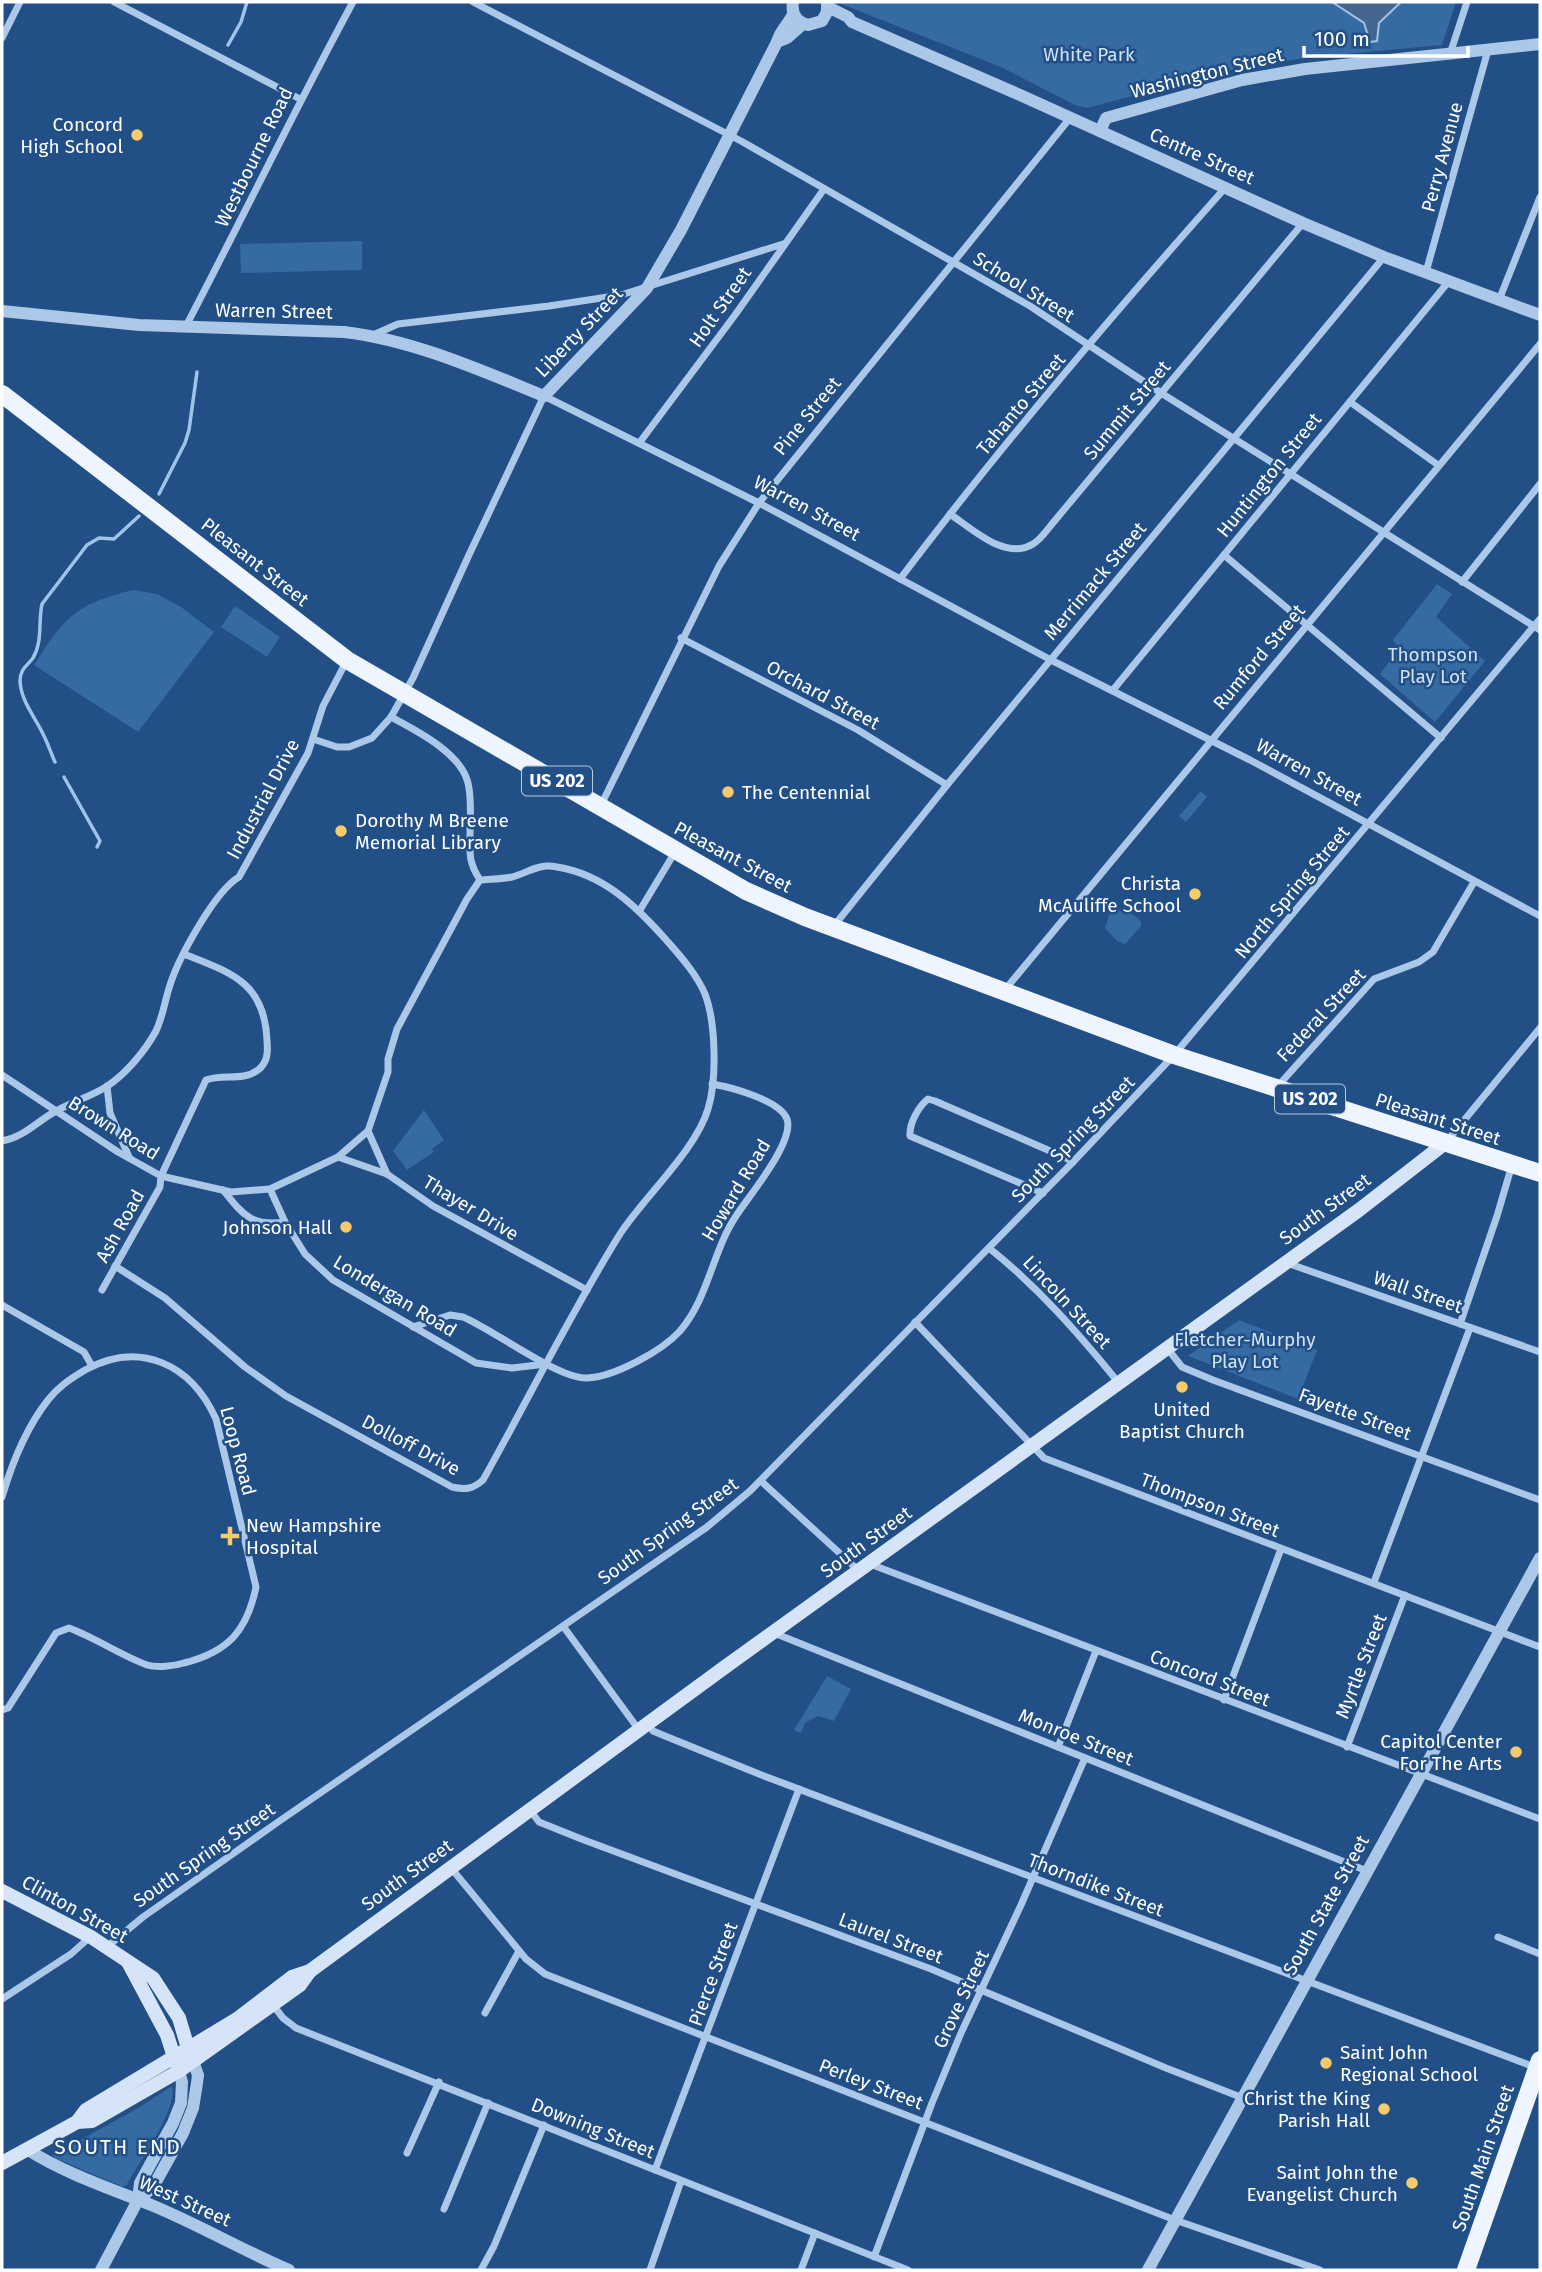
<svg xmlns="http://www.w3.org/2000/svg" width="1542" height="2272" viewBox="0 0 1542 2272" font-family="'Fira Sans',sans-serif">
<rect width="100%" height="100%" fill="#214f86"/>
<g fill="#356aa3">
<path d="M836 2H1456L1442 45 1304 58 1239 68 1087 108 1075 105 1001 67Z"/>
<path d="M362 241V270L241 273 240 244Z"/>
<path d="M1437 584 1452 594 1436 617 1485 661 1435 722 1380 674 1399 648 1393 640Z"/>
<path d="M133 590 157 594 181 607 214 632 138 732 34 665C65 616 76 604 133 590Z"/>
<path d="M235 606 280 637 267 657 221 627Z"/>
<path d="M1201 791 1207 797 1186 822 1179 816Z"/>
<path d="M1117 909 1134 915 1141 922V926L1125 944 1117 941 1105 928 1111 910Z"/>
<path d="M424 1110 444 1140 432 1149 434 1152 407 1170 393 1151Z"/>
<path d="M1239 1320 1317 1350 1298 1399 1188 1356Z"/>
<path d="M827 1676 851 1689 834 1721 818 1716 805 1723 801 1733 794 1730Z"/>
<path d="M172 2086C178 2110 138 2164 126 2186H121L55 2158 53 2155 140 2107Z"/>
</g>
<path fill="#44658c" stroke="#9ec4ea" stroke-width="2" d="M1332 2H1401L1379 23 1377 41 1370 42 1364 23Z"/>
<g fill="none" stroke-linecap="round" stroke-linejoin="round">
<g stroke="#9ec4ea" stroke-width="3.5">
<path d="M228 45 241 22 247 2"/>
<path d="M159 494 185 443 189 430 197 372"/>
<path d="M55 762C51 753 48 744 44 736 36 718 21 702 20 681 20 669 27 666 33 658 43 641 38 622 42 604L87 545 99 538 114 539 139 516"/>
<path d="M64 777 100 841 97 847"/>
</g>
<g stroke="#abc8e9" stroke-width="7">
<path d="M114 2 300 99"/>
<path d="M473 2 741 141 1030 306 1161 393 1540 630"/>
<path d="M2 38 20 2"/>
<path d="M1450 54 1467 2"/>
<path d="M1426 272 1488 50"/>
<path d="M1499 300 1540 197"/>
<path d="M185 328C242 219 295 109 353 2"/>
<path d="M373 335 398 324 549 306 621 295 783 244"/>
<path d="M1350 402 1438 465"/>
<path d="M640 442 735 315 824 189"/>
<path d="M950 514C972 529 1006 561 1033 544 1041 539 1047 530 1052 524L1303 223"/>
<path d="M1224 555 1441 738"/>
<path d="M900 579C1002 444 1113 314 1225 188"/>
<path d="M1462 582 1540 484"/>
<path d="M681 638 858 730 947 785"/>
<path d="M1113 690 1449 281"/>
<path d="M391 717C417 731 461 753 468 783 472 799 470 817 470 833 470 854 468 861 480 880"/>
<path d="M313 739 337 747H349L372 738 391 717 413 678 468 557 544 396 759 503 1051 660 1250 760 1540 916"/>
<path d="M601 805 719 566 759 503 1070 118"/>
<path d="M640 910 675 852"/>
<path d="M833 927 947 785 1384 257"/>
<path d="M1004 991 1540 344"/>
<path d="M2 1075 118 1152 161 1176 231 1192 270 1189 338 1157 368 1131"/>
<path d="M107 1086 110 1113 129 1157"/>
<path d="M1277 1087 1374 979 1419 962 1433 952 1474 882"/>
<path d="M2 1141C25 1137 38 1120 58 1110 73 1102 91 1096 106 1087 126 1074 145 1051 156 1031 163 1016 165 1000 170 985 179 957 215 891 239 877L308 753 323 706 347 660"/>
<path d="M1447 1141 1540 1028"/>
<path d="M338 1157 387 1174 433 1206 587 1290"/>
<path d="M387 1174 368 1131 388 1072V1059L397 1029 467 899 480 880"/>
<path d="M270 1189 285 1222 305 1254 333 1280 476 1363 512 1368 546 1364"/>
<path d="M223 1190C243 1215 252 1227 285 1222"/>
<path d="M1043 1193 910 1136C909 1124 918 1107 928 1099L935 1101 1064 1157 1073 1162"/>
<path d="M989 1248C1038 1287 1079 1334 1118 1382"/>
<path d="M1287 1263 1540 1352"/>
<path d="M115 1266 165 1298 245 1367 286 1396 452 1487C466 1490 473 1489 483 1480 529 1398 570 1314 620 1234 644 1197 696 1150 708 1109 717 1080 716 1023 705 994 697 975 682 958 668 942 638 908 604 874 557 867 538 863 528 873 512 877 502 879 490 879 480 880"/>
<path d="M102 1290 160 1187 161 1176 206 1080C223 1073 242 1082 258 1070 268 1062 268 1052 267 1041 265 983 232 973 184 954"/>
<path d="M2 1305 84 1352 92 1366"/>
<path d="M915 1322 1044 1458 1540 1647"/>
<path d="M1460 1324 1497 1216 1512 1165"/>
<path d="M413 1327 450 1315 463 1317C494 1330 558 1379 587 1378 614 1377 662 1351 680 1331 709 1297 712 1252 736 1216 748 1197 795 1142 787 1119 780 1100 730 1087 712 1084"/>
<path d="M1167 1348 1182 1367 1213 1380 1540 1500"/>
<path d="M761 1481 858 1570"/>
<path d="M2 1497C12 1463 26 1428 48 1400 58 1387 70 1379 85 1370 140 1340 191 1364 216 1419L256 1587C247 1631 228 1652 184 1663 174 1666 157 1668 147 1665 120 1655 96 1638 69 1628L56 1633 8 1708 2 1710"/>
<path d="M870 1564 1540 1819"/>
<path d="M1374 1582 1470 1328"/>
<path d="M563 1626 639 1730"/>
<path d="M774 1633 1367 1871"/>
<path d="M1224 1700 1281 1549"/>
<path d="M648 1724 653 1731 665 1736 759 1774 1537 2068"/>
<path d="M1058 1747 1096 1651"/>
<path d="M1347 1747 1405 1595"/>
<path d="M530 1810 539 1822 584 1840 931 1969 1166 2068 1243 2098"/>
<path d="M451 1868 526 1959 545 1974 1175 2220 1320 2270"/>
<path d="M1498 1937 1540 1954"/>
<path d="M108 1946 143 1917 278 1822 707 1527 750 1491 1073 1162 1174 1055 1540 619"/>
<path d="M2 1999 71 1954 90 1937"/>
<path d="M273 2005 283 2018 296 2028 908 2270"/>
<path d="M485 2013 519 1951"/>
<path d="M407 2153 439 2082"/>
<path d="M655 2170 799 1789"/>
<path d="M444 2209 488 2103"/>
<path d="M874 2257 932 2103 961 2033 1021 1905 1085 1758"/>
<path d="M481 2270 494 2246 544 2125"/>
<path d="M650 2270 681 2181"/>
<path d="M801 2270 815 2233"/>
</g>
<g stroke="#abc8e9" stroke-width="12">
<path d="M793 2C791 14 796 22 808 25L822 21 827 12V2"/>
<path d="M828 7 848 17 852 22 1020 95 1303 223 1384 257 1540 315"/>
<path d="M777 42 787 38 803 24"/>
<path d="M1100 131 1106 118 1242 80 1305 69 1540 44"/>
<path d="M2 311 139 325 344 332C413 340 480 370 544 396L647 288 681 230 777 42C780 30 789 24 793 14"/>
<path d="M28 2150C68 2175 112 2189 156 2207 201 2226 244 2251 289 2270"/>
<path d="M138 2200 140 2183 173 2123 181 2103 182 2082 179 2071"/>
<path d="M101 2270 138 2200 153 2187 183 2133 193 2108 197 2083 198 2075 190 2053"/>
<path d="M1148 2270 1540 1558"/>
</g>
<g stroke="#d5e5f7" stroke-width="14">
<path d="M2 1891 91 1937 153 1978 179 2018 188 2048"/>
<path d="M128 1962 167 2035 176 2063"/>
<path d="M77 2122 92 2121 179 2071 300 1985 310 1971"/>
<path d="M2 2163 77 2122 86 2110 237 2019 292 1977 310 1971 725 1667 1359 1210 1444 1144"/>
</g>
<g stroke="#eef5fe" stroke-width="18">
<path d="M2 394 347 660 746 891 805 917 1174 1055 1540 1173"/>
<path d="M1466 2270 1540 2060"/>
</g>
</g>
<g fill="#f6cb6c" stroke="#214f86" stroke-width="2.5">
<circle cx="137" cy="135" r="7"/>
<circle cx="728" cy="792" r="7"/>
<circle cx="341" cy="831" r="7"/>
<circle cx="1195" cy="894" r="7"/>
<circle cx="346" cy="1227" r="7"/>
<circle cx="1182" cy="1387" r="7"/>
<path d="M226.5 1525.5h7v7h7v7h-7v7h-7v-7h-7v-7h7z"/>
<circle cx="1516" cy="1752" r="7"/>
<circle cx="1326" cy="2063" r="7"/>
<circle cx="1384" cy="2109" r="7"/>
<circle cx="1412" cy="2183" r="7"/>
</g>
<g text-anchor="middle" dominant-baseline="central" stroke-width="5" stroke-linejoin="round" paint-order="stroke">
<g fill="#214f86" stroke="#bccadb" stroke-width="2">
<rect x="522" y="766.5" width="70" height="29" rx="5"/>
<rect x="1275" y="1084.5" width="70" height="29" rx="5"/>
</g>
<g font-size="18" font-weight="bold" fill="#fff">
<text x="557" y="781">US 202</text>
<text x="1310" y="1099">US 202</text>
</g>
<g font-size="19" fill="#cfe2f7" stroke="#214f86">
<text x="1089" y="54">White Park</text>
<text x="1433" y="654">Thompson<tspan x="1433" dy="22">Play Lot</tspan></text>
<text x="1245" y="1339">Fletcher-Murphy<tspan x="1245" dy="22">Play Lot</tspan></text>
</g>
<g font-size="19" fill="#fff" stroke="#214f86">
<text transform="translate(1207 73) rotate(-14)">Washington Street</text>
<text transform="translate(1202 156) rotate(24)">Centre Street</text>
<text transform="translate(254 157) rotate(-64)">Westbourne Road</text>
<text transform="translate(1442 157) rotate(-75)">Perry Avenue</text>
<text transform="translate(1024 287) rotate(32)">School Street</text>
<text transform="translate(720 307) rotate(-55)">Holt Street</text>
<text transform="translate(274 311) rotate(1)">Warren Street</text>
<text transform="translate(579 332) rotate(-46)">Liberty Street</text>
<text transform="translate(1021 404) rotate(-50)">Tahanto Street</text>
<text transform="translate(1127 410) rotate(-50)">Summit Street</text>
<text transform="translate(807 416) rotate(-51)">Pine Street</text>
<text transform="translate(1269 475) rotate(-51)">Huntington Street</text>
<text transform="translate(807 508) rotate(28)">Warren Street</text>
<text transform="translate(255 562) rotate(38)">Pleasant Street</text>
<text transform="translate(1095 581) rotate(-50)">Merrimack Street</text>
<text transform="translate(1259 657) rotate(-50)">Rumford Street</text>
<text transform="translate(823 695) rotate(28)">Orchard Street</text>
<text transform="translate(1309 772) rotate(29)">Warren Street</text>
<text transform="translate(263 799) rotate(-62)">Industrial Drive</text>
<text transform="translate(733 857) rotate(28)">Pleasant Street</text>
<text transform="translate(1292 892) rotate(-50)">North Spring Street</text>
<text transform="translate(1321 1015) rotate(-47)">Federal Street</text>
<text transform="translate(1438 1119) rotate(18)">Pleasant Street</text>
<text transform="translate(114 1128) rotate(32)">Brown Road</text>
<text transform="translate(1073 1139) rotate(-46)">South Spring Street</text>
<text transform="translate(736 1190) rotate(-59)">Howard Road</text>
<text transform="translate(471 1208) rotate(31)">Thayer Drive</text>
<text transform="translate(1325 1209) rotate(-36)">South Street</text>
<text transform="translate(120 1226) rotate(-61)">Ash Road</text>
<text transform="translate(1418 1292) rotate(19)">Wall Street</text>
<text transform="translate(395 1296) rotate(31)">Londergan Road</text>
<text transform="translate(1067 1302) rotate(47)">Lincoln Street</text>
<text transform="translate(1355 1414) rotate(20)">Fayette Street</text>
<text transform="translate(411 1445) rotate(28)">Dolloff Drive</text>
<text transform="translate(238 1451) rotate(75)">Loop Road</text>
<text transform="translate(1210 1505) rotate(21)">Thompson Street</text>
<text transform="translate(668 1531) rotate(-36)">South Spring Street</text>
<text transform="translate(866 1542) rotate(-36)">South Street</text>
<text transform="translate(1361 1666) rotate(-69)">Myrtle Street</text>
<text transform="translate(1210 1678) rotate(21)">Concord Street</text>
<text transform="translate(1076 1737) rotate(22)">Monroe Street</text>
<text transform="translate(204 1855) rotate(-35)">South Spring Street</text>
<text transform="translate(407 1875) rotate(-36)">South Street</text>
<text transform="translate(1096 1885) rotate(21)">Thorndike Street</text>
<text transform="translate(1326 1905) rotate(-61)">South State Street</text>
<text transform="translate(75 1909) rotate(29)">Clinton Street</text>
<text transform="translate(891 1938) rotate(21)">Laurel Street</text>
<text transform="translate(713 1974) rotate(-70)">Pierce Street</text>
<text transform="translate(961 1999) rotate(-65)">Grove Street</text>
<text transform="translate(871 2084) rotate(21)">Perley Street</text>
<text transform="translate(593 2128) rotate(22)">Downing Street</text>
<text transform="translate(1483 2158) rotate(-71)">South Main Street</text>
<text transform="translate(185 2201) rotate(24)">West Street</text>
</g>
<g font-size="19" fill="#fff" stroke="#214f86" text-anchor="end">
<text x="123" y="124">Concord<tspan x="123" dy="22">High School</tspan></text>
<text x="742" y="792" text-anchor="start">The Centennial</text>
<text x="355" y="820" text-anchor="start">Dorothy M Breene<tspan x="355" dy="22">Memorial Library</tspan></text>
<text x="1181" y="883">Christa<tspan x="1181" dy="22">McAuliffe School</tspan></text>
<text x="332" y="1227">Johnson Hall</text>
<text x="1182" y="1409" text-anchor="middle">United<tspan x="1182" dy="22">Baptist Church</tspan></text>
<text x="246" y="1525" text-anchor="start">New Hampshire<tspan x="246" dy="22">Hospital</tspan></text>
<text x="1502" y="1741">Capitol Center<tspan x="1502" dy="22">For The Arts</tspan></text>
<text x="1340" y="2052" text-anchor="start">Saint John<tspan x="1340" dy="22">Regional School</tspan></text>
<text x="1370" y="2098">Christ the King<tspan x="1370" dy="22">Parish Hall</tspan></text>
<text x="1398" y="2172">Saint John the<tspan x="1398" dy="22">Evangelist Church</tspan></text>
</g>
<g font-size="21" letter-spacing="2" fill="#fff" stroke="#214f86">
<text x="118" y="2147">SOUTH END</text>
</g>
</g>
<rect width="1542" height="2272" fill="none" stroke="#ffffff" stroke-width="7"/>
<path d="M1304 46v10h164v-10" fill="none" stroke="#ffffff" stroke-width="3.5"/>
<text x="1314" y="46" font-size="21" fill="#ffffff" stroke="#214f86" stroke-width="5" paint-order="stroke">100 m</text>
</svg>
